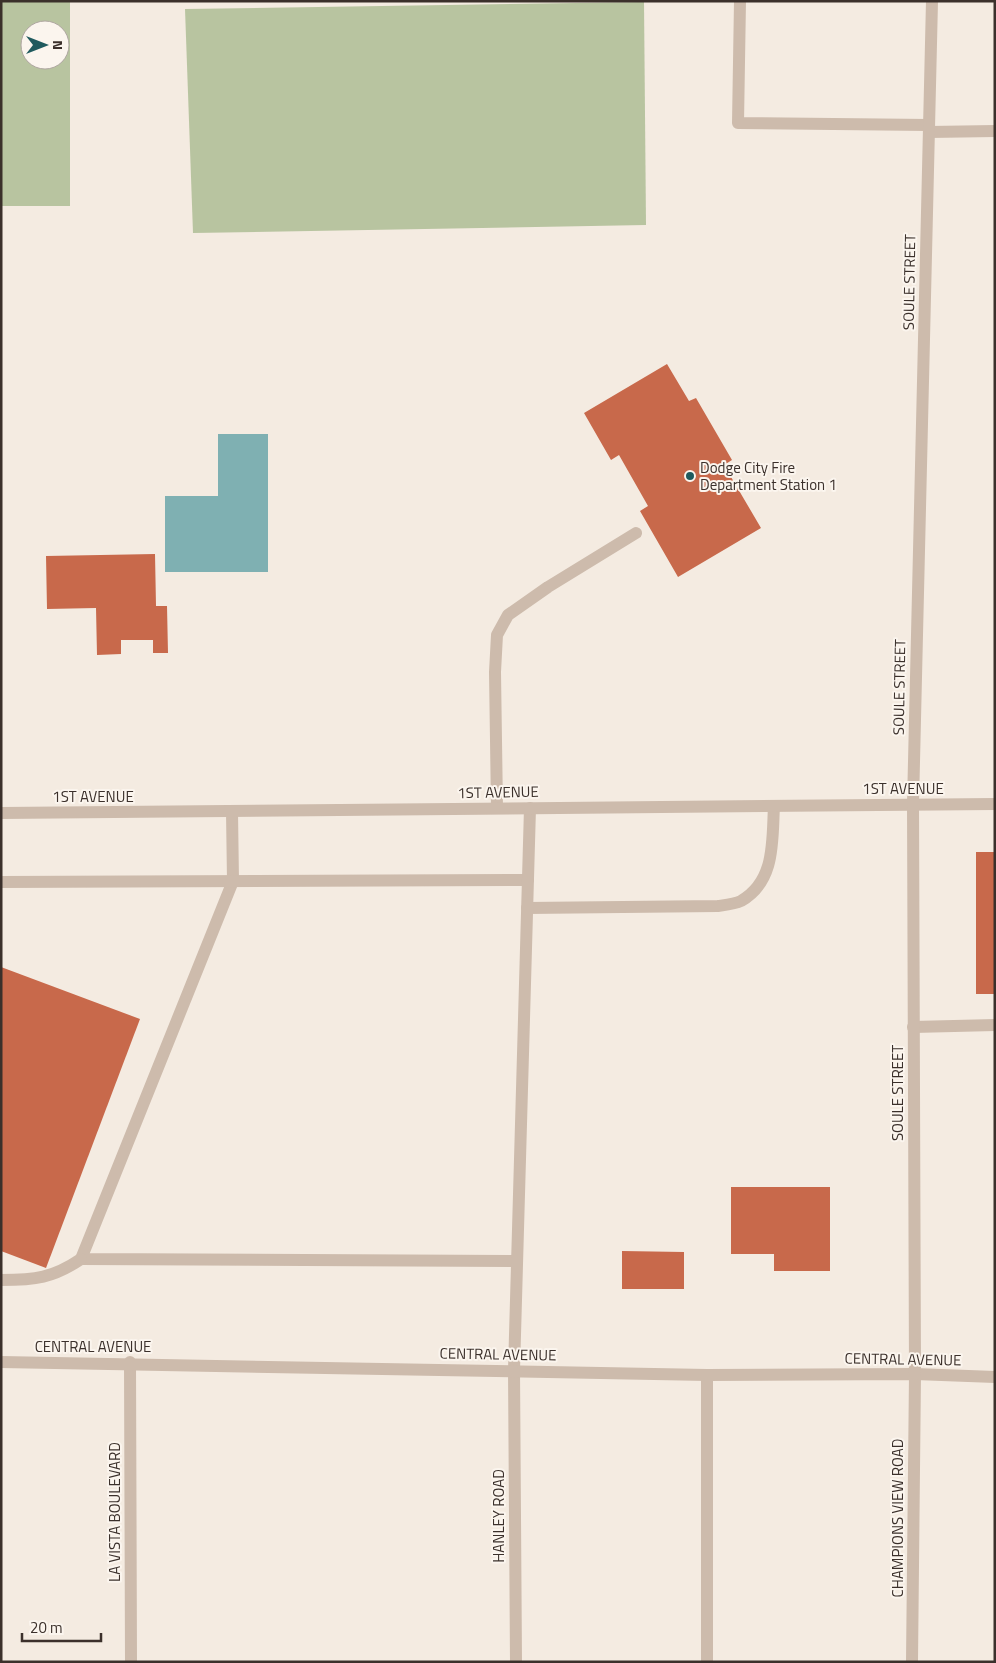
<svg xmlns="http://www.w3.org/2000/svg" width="996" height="1663" viewBox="0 0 996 1663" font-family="'Titillium Web',sans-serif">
<rect width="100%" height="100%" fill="#f4ebe1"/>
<g fill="#b8c4a0" fill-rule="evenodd">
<path d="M1 1H70V206H1ZM30 30H60V60H30Z"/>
<path d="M644 2 646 225 193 233 185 9Z"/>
</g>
<path fill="#7fb0b2" d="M218 434H268V572H165V496H218Z"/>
<g fill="#c8694b">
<path d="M667 364 689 401 696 398 732 460 724 465 761 528 678 577 640 511 648 506 619 455 611 460 584 413Z"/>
<path d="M155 554 156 606H167L168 653H153V640H121V654L97 655 96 608 47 609 46 556Z"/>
<rect x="976" y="852" width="19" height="142"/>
<path d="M1 967 140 1019 46 1268 1 1251Z"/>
<path d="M731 1187H830V1271H774V1254H731Z"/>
<path d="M622 1251 684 1252V1289H622Z"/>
</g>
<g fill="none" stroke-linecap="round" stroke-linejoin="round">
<g stroke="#cdbbac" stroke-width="12">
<path d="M740 1 738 123 929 125"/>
<path d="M497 808 495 672 497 635 508 615 548 587 636 533"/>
<path d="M232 812 233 881 81 1259 517 1261"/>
<path d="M1 882 528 880"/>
<path d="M527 908 718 906C725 905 735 904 741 901 776 881 772 840 774 806"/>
<path d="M913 1027 995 1025"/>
<path d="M1 1280C35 1280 53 1278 81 1259"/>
<path d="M514 1370 530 808"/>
<path d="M707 1375V1662"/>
</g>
<g stroke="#cdbbac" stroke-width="12">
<path d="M929 132 995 131"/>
<path d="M1 813 995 804"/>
<path d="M130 1362 131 1662"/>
<path d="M514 1370 516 1662"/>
<path d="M912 1662 915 1374"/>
</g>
<g stroke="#cdbbac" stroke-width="12">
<path d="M1 1362 707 1375 915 1374 995 1377"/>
<path d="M915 1374 913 804 932 1"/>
</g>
</g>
<circle fill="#1f5a5e" stroke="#fbf5ee" stroke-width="2" cx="690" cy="476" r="5"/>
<g text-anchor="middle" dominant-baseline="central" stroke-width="4" stroke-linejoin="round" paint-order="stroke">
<g font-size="15" fill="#3b302b" stroke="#fbf5ee">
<text transform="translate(909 282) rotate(-89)">SOULE STREET</text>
<text transform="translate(899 687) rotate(-89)">SOULE STREET</text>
<text x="903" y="788">1ST AVENUE</text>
<text transform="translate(498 792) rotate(-1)">1ST AVENUE</text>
<text x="93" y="796">1ST AVENUE</text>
<text transform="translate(897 1093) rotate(-90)">SOULE STREET</text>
<text x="93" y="1346">CENTRAL AVENUE</text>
<text transform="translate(498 1354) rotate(1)">CENTRAL AVENUE</text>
<text transform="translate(903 1359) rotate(1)">CENTRAL AVENUE</text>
<text transform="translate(114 1512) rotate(-90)">LA VISTA BOULEVARD</text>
<text transform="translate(498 1516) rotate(-90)">HANLEY ROAD</text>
<text transform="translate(897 1518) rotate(-90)">CHAMPIONS VIEW ROAD</text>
</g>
<g font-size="15" fill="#3b302b" stroke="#fbf5ee" text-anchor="start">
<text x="700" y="467">Dodge City Fire<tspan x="700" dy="17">Department Station 1</tspan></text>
</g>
</g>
<rect width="996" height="1663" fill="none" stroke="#3b302b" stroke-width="5"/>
<g transform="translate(45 45) rotate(90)"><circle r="24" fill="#fbf5ee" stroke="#aea6a0"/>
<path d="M0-4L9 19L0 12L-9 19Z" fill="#1f5a5e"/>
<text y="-8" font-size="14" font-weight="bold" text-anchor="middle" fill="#3b302b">N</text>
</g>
<path d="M22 1633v8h79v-8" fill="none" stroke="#3b302b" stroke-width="2.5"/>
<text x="30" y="1633" font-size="15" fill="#3b302b" stroke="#fbf5ee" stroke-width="4" paint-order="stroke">20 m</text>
</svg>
